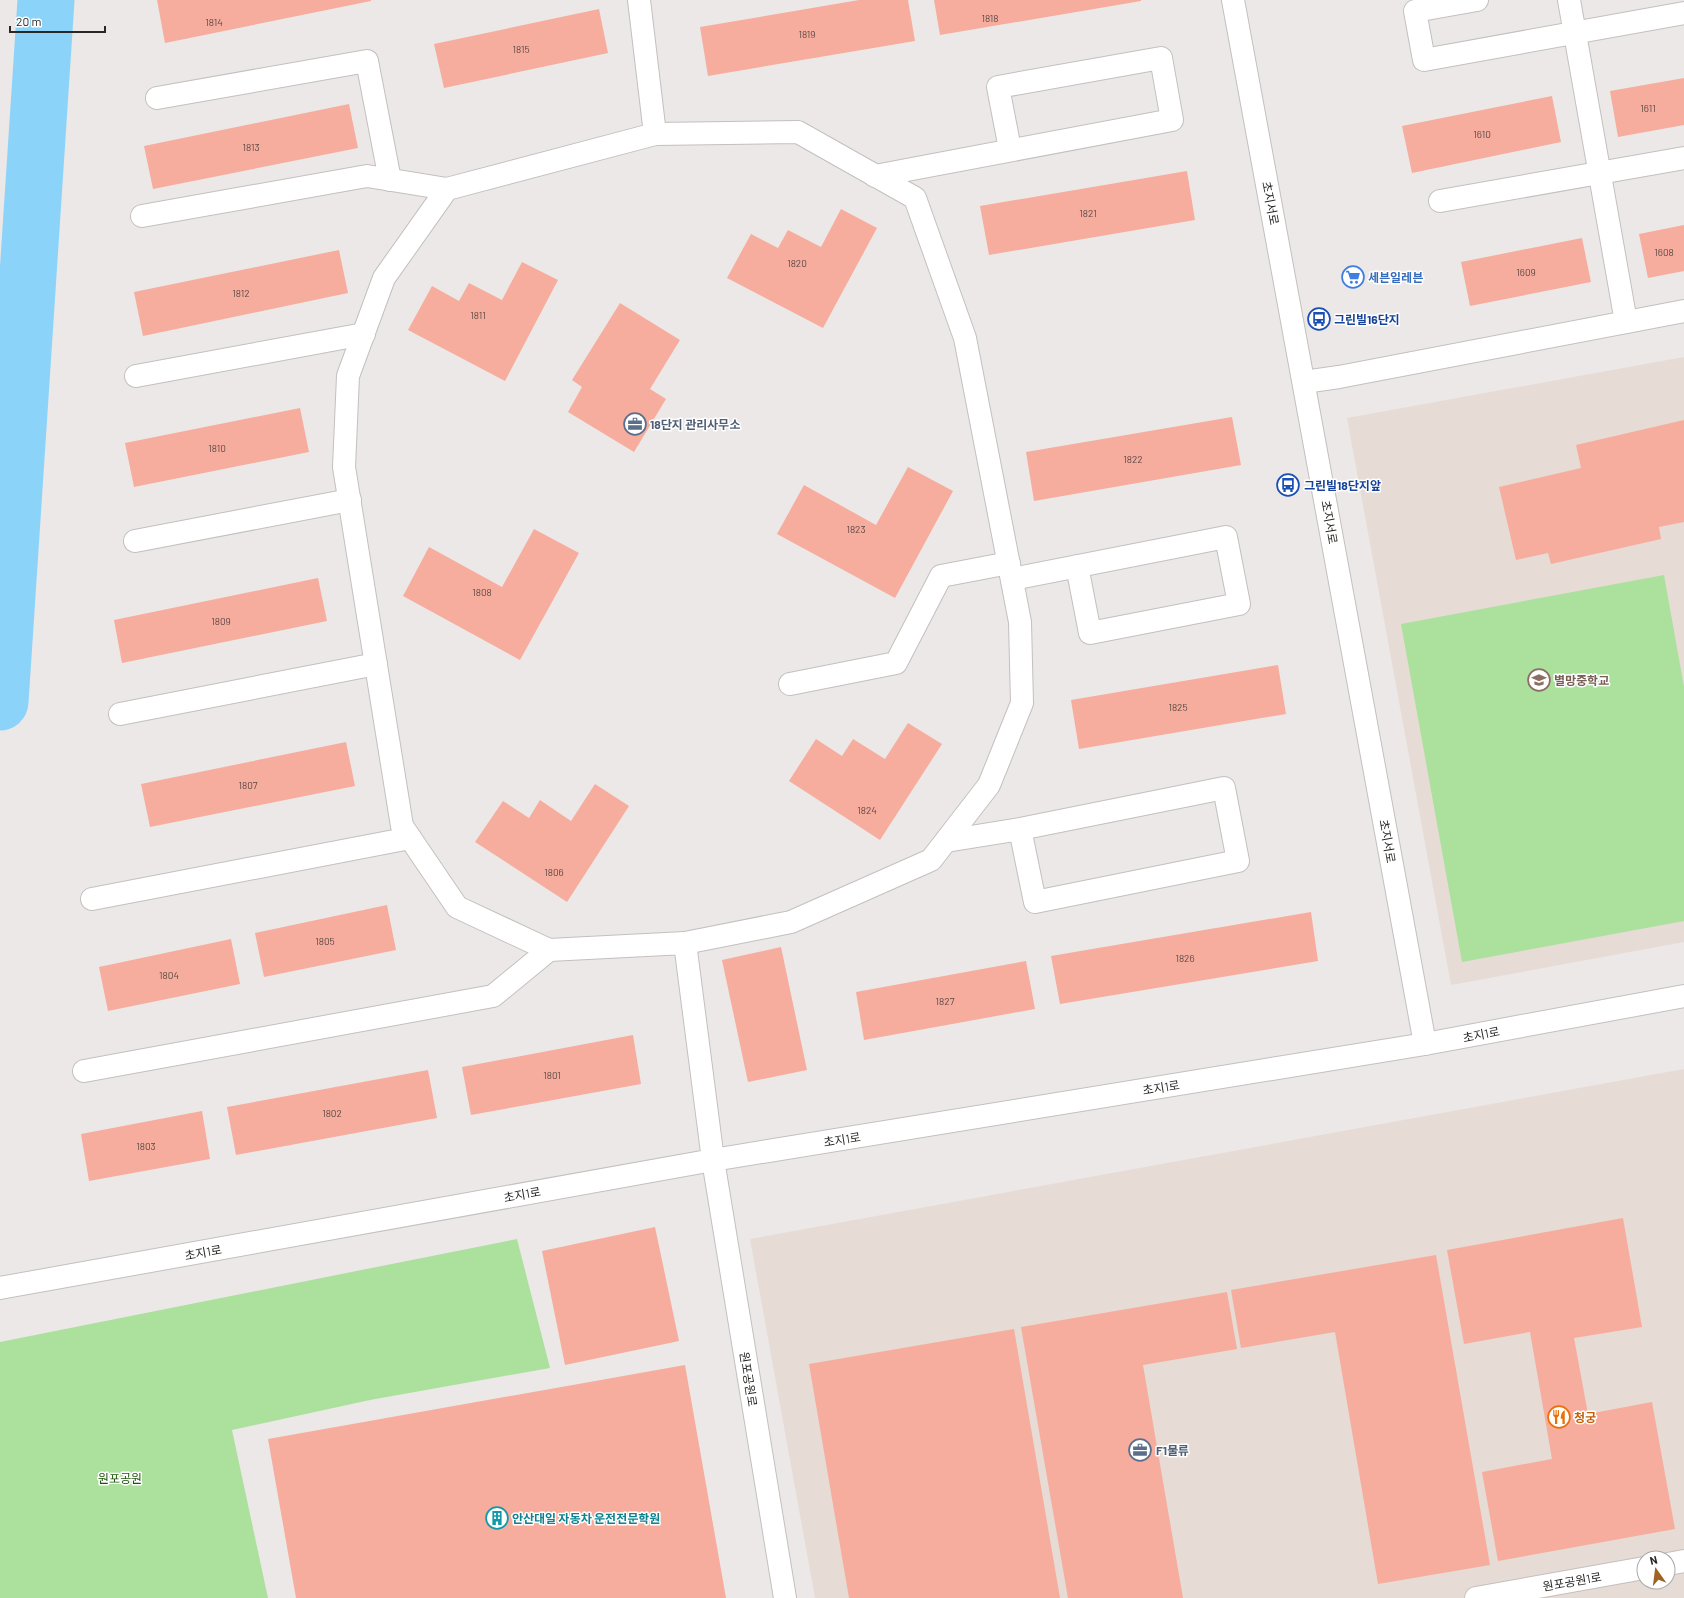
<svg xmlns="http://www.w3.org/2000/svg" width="1684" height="1598" viewBox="0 0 1684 1598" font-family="Barlow,'Noto Sans KR',sans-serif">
<rect width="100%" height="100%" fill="#ece8e7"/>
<g fill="#e6dbd5" fill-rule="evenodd">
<path d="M1684 357V942L1451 985 1347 418Z"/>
<path d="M1684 1069V1598H815L750 1239ZM1644 1558H1668V1582H1644Z"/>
</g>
<g fill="#abe19d">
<path d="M1664 575 1684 687V921L1462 962 1401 624Z"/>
<path d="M517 1239 550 1368 370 1400 232 1430 268 1598H0V1342Z"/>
</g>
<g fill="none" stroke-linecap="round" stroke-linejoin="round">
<path stroke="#8cd3fa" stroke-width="57" d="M0 702 46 0"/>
</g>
<g fill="#f6ad9e">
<path d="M157 0H371V1L165 43Z"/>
<path d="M859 0H908L915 41 708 76 700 27Z"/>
<path d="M934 0H1141V1L940 35Z"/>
<path d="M599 9 608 53 444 88 434 44Z"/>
<path d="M1684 78V125L1618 137 1610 91Z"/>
<path d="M1552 96 1561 142 1412 173 1402 126Z"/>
<path d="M349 104 358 148 153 189 144 146Z"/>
<path d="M1187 171 1195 220 989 255 980 206Z"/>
<path d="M841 209 877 228 823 328 727 278 751 234 778 248 788 230 821 247Z"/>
<path d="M1684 225V271L1648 278 1639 234Z"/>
<path d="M1582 238 1591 282 1470 306 1461 262Z"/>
<path d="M339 250 348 293 143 336 134 292Z"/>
<path d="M522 262 558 280 505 381 408 330 432 286 459 301 469 283 502 300Z"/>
<path d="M620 303 680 340 650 389 666 399 634 452 568 412 582 387 572 380Z"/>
<path d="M300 408 309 452 134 487 125 443Z"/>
<path d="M1232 417 1241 465 1034 501 1026 452Z"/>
<path d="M1684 420V522L1659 527 1661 539 1551 564 1548 553 1516 560 1499 487 1581 468 1576 445Z"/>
<path d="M908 467 953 491 895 598 777 534 804 485 876 525Z"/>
<path d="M534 529 579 553 520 660 403 596 429 547 502 587Z"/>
<path d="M318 578 327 621 122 663 114 620Z"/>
<path d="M1278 665 1286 714 1079 749 1071 700Z"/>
<path d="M908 723 942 744 880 840 789 781 816 739 842 756 853 739 885 759Z"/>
<path d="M346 742 355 786 150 827 141 784Z"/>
<path d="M595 784 629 806 567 902 475 842 503 801 529 818 540 800 571 821Z"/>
<path d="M387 905 396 950 264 977 255 933Z"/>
<path d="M1311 912 1318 961 1060 1004 1051 956Z"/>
<path d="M231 939 240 984 108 1011 99 967Z"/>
<path d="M781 947 807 1070 748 1082 722 960Z"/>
<path d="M1026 961 1035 1009 864 1040 856 992Z"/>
<path d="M633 1035 641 1084 471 1115 462 1067Z"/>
<path d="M428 1070 437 1118 236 1155 227 1107Z"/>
<path d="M202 1111 210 1159 89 1181 81 1134Z"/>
<path d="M1623 1218 1642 1327 1574 1338 1588 1414 1652 1402 1675 1529 1498 1561 1482 1472 1552 1459 1530 1332 1464 1344 1447 1250Z"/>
<path d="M655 1227 679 1341 565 1365 542 1251Z"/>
<path d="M1436 1255 1490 1565 1378 1584 1335 1332 1241 1348 1231 1290Z"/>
<path d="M1227 1292 1237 1349 1143 1365 1183 1598H1068L1021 1327Z"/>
<path d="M1014 1329 1060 1598H849L809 1364Z"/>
<path d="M685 1365 726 1598H296L268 1439Z"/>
</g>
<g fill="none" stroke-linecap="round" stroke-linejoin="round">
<g stroke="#c3c0be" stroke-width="24">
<g id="minor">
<path d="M639 0 655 134 447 189 384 278 348 376 344 467 402 826 457 907 549 950 685 943 713 1160 785 1598"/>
<path d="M1233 0 1425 1044"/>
<path d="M1477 0 1415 11 1424 60 1684 13"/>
<path d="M1569 0 1626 322"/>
<path d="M157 98 367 61 390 180"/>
<path d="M655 134 798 132 915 198 965 338 1020 622 1022 703 989 785 931 860 791 922 685 943"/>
<path d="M875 176 1172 120 1161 58 998 87 1010 149"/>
<path d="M1440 201 1684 158"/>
<path d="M142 216 367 176 447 189"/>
<path d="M136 376 364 334"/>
<path d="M1304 382 1339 377 1684 311"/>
<path d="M135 541 350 500"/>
<path d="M1012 579 1226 537 1239 604 1090 633 1077 566"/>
<path d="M790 684 896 663 941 576 1009 563"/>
<path d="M120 714 376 664"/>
<path d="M946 841 1020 829 1224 788 1238 861 1035 902 1020 829"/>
<path d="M92 899 410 838"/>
<path d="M84 1071 493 996 549 950"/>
<path d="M0 1288 713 1160 1425 1044 1684 996"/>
<path d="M1668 1564 1684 1561"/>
<path d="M1476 1598 1644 1568"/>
</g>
</g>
<use href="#minor" stroke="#fff" stroke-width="22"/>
</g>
<defs>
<g id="supermarket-ring" transform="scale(1.15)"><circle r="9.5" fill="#fff" stroke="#3f7fe0" stroke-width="1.5"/><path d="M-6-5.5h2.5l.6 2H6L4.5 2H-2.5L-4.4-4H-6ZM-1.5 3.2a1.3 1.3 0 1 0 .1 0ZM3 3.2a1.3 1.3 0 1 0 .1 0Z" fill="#3f7fe0"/></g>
<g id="bus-ring" transform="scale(1.15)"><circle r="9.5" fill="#fff" stroke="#1a4fb4" stroke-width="1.5"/><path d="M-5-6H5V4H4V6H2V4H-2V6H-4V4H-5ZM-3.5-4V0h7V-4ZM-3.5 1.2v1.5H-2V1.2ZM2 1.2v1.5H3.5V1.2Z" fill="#1a4fb4"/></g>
<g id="office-ring" transform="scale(1.15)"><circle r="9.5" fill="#fff" stroke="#5c6f8a" stroke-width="1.5"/><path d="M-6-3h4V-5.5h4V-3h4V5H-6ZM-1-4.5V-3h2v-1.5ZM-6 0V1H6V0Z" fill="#5c6f8a"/></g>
<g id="school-ring" transform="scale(1.15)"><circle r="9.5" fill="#fff" stroke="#8d6e63" stroke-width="1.5"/><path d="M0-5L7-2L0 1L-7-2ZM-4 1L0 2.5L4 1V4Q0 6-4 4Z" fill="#8d6e63"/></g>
<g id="restaurant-ring" transform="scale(1.15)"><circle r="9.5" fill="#fff" stroke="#e8710a" stroke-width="1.5"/><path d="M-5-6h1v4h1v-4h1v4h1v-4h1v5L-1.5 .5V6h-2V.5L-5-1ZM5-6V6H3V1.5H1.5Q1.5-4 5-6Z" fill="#e8710a"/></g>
<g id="building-ring" transform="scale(1.15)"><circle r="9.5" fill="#fff" stroke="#0f9aa8" stroke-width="1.5"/><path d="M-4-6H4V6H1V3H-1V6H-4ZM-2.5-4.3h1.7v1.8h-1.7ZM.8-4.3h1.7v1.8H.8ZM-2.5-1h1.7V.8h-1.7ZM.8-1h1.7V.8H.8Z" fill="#0f9aa8"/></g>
</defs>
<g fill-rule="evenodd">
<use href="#supermarket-ring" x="1353" y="277"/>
<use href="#bus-ring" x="1319" y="319"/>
<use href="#office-ring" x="635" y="424"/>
<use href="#bus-ring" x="1288" y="485"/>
<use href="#school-ring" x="1539" y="680"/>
<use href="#restaurant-ring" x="1559" y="1417"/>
<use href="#office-ring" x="1140" y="1450"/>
<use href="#building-ring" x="497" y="1518"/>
</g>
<g text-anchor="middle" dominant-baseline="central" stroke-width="3" stroke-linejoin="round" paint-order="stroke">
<g font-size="10" fill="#5c4945">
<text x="990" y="18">1818</text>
<text x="214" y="22">1814</text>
<text x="807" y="34">1819</text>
<text x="521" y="49">1815</text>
<text x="1648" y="108">1611</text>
<text x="1482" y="134">1610</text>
<text x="251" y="147">1813</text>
<text x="1088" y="213">1821</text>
<text x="1664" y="252">1608</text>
<text x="797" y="263">1820</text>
<text x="1526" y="272">1609</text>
<text x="241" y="293">1812</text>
<text x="478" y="315">1811</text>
<text x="217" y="448">1810</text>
<text x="1133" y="459">1822</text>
<text x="856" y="529">1823</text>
<text x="482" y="592">1808</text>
<text x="221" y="621">1809</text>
<text x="1178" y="707">1825</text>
<text x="248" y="785">1807</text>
<text x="867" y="810">1824</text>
<text x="554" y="872">1806</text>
<text x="325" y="941">1805</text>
<text x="1185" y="958">1826</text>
<text x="169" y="975">1804</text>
<text x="945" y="1001">1827</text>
<text x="552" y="1075">1801</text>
<text x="332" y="1113">1802</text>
<text x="146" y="1146">1803</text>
</g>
<g font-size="12" fill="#292827" stroke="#fff">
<text transform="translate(1271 203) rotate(79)">초지서로</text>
<text transform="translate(1330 522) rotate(80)">초지서로</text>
<text transform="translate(1388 841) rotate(80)">초지서로</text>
<text transform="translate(1481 1034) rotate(-11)">초지1로</text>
<text transform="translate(1161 1087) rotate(-9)">초지1로</text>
<text transform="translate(842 1139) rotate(-9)">초지1로</text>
<text transform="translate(522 1194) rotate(-10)">초지1로</text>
<text transform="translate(203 1252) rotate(-10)">초지1로</text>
<text transform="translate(749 1379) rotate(81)">원포공원로</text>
<text transform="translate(1572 1581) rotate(-10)">원포공원1로</text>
</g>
<g font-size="12" font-weight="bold" fill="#366cbe" stroke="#fff" text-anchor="start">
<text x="1368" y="277">세븐일레븐</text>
</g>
<g font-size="12" font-weight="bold" fill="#164399" stroke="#fff" text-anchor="start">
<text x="1334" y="319">그린빌16단지</text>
<text x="1304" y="485">그린빌18단지앞</text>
</g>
<g font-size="12" font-weight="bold" fill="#4e5e75" stroke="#fff" text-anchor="start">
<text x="650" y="424">18단지 관리사무소</text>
<text x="1156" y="1450">F1물류</text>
</g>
<g font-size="12" font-weight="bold" fill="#785e54" stroke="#fff" text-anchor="start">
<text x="1554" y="680">별망중학교</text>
</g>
<g font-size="12" font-weight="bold" fill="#c56008" stroke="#fff" text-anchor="start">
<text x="1574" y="1417">청궁</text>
</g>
<g font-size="12" fill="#1f540e" stroke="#fff">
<text x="120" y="1478">원포공원</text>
</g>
<g font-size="12" font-weight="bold" fill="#0d838f" stroke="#fff" text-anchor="start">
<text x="512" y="1518">안산대일 자동차 운전전문학원</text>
</g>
</g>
<g transform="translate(1656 1570) rotate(346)"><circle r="19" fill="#ffffff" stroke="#a9a9a9"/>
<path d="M0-3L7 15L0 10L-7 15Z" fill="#9f6424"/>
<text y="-6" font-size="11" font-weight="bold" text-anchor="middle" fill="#292827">N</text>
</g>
<path d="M10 26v6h95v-6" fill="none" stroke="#292827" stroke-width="2"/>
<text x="16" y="26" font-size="12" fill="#292827" stroke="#ffffff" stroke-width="3" paint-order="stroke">20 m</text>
</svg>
